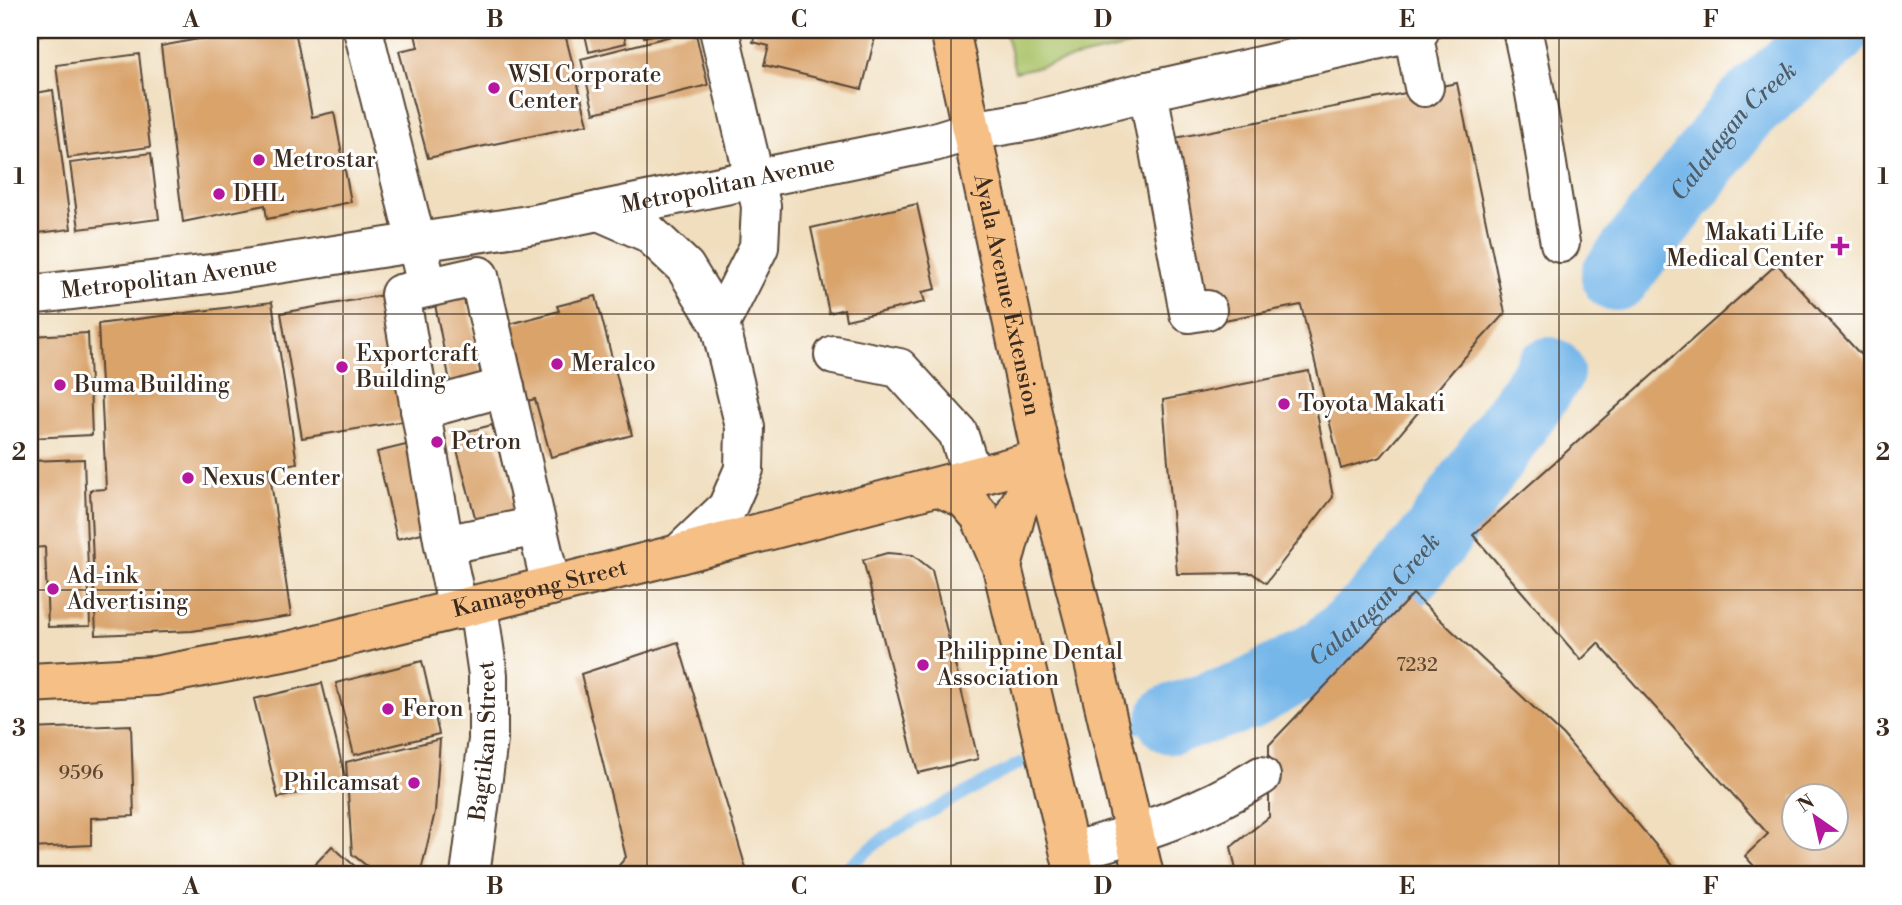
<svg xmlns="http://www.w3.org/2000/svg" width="1902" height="905" viewBox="0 0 1902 905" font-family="'Libre Bodoni',serif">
<rect width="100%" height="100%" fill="#fff"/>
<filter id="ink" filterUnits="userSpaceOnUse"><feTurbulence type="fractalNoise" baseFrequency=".0143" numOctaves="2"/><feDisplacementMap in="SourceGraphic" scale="14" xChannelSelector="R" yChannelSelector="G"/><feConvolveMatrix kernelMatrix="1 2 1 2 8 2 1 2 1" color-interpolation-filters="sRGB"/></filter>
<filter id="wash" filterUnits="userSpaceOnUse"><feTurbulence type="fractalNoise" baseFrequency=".00686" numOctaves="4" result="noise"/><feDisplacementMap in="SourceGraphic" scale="28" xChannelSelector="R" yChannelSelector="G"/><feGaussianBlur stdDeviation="1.57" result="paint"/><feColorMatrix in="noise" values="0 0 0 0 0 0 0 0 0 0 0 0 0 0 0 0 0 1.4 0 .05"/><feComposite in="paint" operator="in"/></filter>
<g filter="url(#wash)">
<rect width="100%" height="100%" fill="#f0debe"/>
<path fill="#aac368" stroke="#727643" stroke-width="2" d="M1005 30H1198L1015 72Z"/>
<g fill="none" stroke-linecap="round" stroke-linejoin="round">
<g stroke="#74b6e9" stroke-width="12">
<path d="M1125 730 1172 719"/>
<path d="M838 875 886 836 1020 763"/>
</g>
<g stroke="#74b6e9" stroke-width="70">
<path id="s1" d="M1616 276 1744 110 1836 30"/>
<path id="s2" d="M1172 719 1246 696 1326 652 1376 608 1435 538 1549 372"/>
</g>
</g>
<g id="blocks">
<g fill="#d9a36a" fill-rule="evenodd">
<path d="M30 30H61V31L30 37Z"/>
<path d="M247 30H295L312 117 334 112 351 202 267 219 265 205 183 222 161 46Z"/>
<path d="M414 30H564L588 124 428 158 399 51 418 47Z"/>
<path d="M584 30H623L626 43 589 52Z"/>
<path d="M642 30H671V31L644 37Z"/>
<path d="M695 30 708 85 594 113 581 59Z"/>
<path d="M756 30H877L862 89 764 65 769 46 753 42Z"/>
<path d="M139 54 150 147 68 158 56 65Z"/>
<path d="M1457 83 1505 313 1454 369 1381 457 1341 469 1301 305 1209 323 1175 138Z"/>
<path d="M53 90 71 229 30 234V94Z"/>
<path d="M151 153 159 219 79 229 70 163Z"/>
<path d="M917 204 936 289 922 292 925 302 846 320 844 309 829 313 811 228Z"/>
<path d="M1777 264 1872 367V790L1868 794 1872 799V875H1762L1745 856 1768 834 1598 643 1581 660 1473 535ZM1794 796H1836V838H1794Z"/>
<path d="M464 283 481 376 450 382 432 289Z"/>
<path d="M383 295 404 421 302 438 281 313Z"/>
<path d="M596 296 632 435 551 457 535 399 512 405 491 329 559 311 557 306Z"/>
<path d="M272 302 297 463 269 468 291 616 192 631 96 635 90 490 106 489 98 324Z"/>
<path d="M88 333 92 435 30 438V336Z"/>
<path d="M1309 371 1333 497 1266 583 1252 573 1177 574 1163 400Z"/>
<path d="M492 425 517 518 478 528 453 435Z"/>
<path d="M410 444 430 531 397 539 377 452Z"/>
<path d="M84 459 90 626 48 627 45 547 30 548V461Z"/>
<path d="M887 553 913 555 932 570 978 759 918 773 863 560Z"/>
<path d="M1413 594 1563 735 1681 875H1237L1231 847 1269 817V745Z"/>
<path d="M678 642 748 875H611L626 857 581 674Z"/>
<path d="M422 661 439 734 354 755 336 683Z"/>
<path d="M322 683 346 781 278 798 254 699Z"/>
<path d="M131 725 134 816 91 818V845L30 848V729Z"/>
<path d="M440 739 435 812 420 875H378L352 854 346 762Z"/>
<path d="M332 846 365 875H305Z"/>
</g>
</g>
</g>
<g filter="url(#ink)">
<use href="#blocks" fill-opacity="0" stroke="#564536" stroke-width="2"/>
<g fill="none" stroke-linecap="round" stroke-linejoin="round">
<g stroke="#564536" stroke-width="42">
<g id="minor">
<path d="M363 30 423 269"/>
<path d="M719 30 761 206 759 247 720 324"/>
<path d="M1522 30C1539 100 1547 172 1560 243"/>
<path d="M1413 32 1424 87"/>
<path d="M1148 91 1189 313 1207 310"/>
<path d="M599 211 649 233 685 267 720 324 745 427 744 469 727 508 679 554"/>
<path id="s3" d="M30 295 219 273 535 224 934 142 970 131 1031 121 1148 91 1420 30"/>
<path d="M834 355 899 368 958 433 973 478"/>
<path d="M420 410 505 387"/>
<path d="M537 526 551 586"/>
<path d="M444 545 537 526 479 276 400 294 444 545 458 610"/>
<path d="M1070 852C1140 833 1199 815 1261 776"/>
<path id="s4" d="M470 875 488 740V675L478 606"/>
</g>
</g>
<g stroke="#564536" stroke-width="42">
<g id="major">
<path id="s5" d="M950 30 1042 459 1085 624 1144 875"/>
<path d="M939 487 965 499 980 516 1002 567 1075 875"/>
<path d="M1002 567 1017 510 1042 459"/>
<path id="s6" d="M30 683 155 676 293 650 679 554 1042 459"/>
</g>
</g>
<use href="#minor" stroke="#fff" stroke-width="38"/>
<use href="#major" stroke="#f5bf86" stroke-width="38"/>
</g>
</g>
<path fill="none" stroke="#3b2a1e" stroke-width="2" stroke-opacity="0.55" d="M343 30V875M647 30V875M951 30V875M1255 30V875M1559 30V875M30 314H1872M30 590H1872"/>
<g fill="#b5179e" stroke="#fff" stroke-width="2.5">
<circle cx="494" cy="88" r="7"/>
<circle cx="259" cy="160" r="7"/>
<circle cx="219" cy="194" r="7"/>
<path d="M1836.5 235.5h7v7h7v7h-7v7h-7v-7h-7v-7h7z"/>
<circle cx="557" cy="364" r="7"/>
<circle cx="342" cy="367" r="7"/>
<circle cx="60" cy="385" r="7"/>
<circle cx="1284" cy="404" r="7"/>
<circle cx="437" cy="442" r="7"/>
<circle cx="188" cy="478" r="7"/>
<circle cx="53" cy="589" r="7"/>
<circle cx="923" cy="665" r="7"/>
<circle cx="388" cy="709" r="7"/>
<circle cx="414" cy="783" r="7"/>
</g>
<g text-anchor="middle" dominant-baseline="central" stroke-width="6" stroke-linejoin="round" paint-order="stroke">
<g font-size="19" fill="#624831">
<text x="1417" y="665">7232</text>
<text x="81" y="773">9596</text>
</g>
<g font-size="23" fill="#3b2a1e" stroke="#fff" text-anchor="start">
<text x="508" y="75">WSI Corporate<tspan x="508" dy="26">Center</tspan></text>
<text x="273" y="160">Metrostar</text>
<text x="233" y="194">DHL</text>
<text x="1824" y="233" text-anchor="end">Makati Life<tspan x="1824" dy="26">Medical Center</tspan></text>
<text x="356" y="354">Exportcraft<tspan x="356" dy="26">Building</tspan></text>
<text x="571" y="364">Meralco</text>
<text x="74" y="385">Buma Building</text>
<text x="1298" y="404">Toyota Makati</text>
<text x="451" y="442">Petron</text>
<text x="202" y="478">Nexus Center</text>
<text x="67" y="576">Ad-ink<tspan x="67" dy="26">Advertising</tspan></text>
<text x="937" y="652">Philippine Dental<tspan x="937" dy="26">Association</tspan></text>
<text x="402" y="709">Feron</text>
<text x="400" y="783" text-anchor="end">Philcamsat</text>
</g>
<g font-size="23" fill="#3b2a1e" stroke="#fff">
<text stroke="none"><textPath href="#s3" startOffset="707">Metropolitan Avenue</textPath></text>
<text stroke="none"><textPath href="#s3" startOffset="140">Metropolitan Avenue</textPath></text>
<text stroke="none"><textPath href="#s5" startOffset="271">Ayala Avenue Extension</textPath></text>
<text stroke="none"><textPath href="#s6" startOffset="520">Kamagong Street</textPath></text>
<text stroke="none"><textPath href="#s4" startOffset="135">Bagtikan Street</textPath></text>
</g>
<g font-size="24" font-style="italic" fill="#4f5b65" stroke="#fff">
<text stroke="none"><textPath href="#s1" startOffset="187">Calatagan Creek</textPath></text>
<text stroke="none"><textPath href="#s2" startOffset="240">Calatagan Creek</textPath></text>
</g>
</g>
<rect width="1902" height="905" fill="none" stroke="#fff" stroke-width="77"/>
<g transform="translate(1815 817) rotate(326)"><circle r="33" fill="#ffffff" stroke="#b1aaa5" stroke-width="2"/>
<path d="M0-5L12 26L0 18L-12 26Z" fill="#b5179e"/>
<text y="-10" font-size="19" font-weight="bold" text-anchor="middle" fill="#3b2a1e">N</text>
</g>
<rect x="38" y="38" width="1826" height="828" fill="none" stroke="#3b2a1e" stroke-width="2.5"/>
<g font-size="23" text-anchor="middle" font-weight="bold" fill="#3b2a1e">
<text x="191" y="27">A</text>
<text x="495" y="27">B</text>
<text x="799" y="27">C</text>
<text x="1103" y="27">D</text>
<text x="1407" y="27">E</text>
<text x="1711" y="27">F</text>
<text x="19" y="184">1</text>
<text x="1883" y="184">1</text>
<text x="19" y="460">2</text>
<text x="1883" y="460">2</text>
<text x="19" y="736">3</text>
<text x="1883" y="736">3</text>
<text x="191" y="894">A</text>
<text x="495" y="894">B</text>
<text x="799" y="894">C</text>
<text x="1103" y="894">D</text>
<text x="1407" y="894">E</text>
<text x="1711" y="894">F</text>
</g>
</svg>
